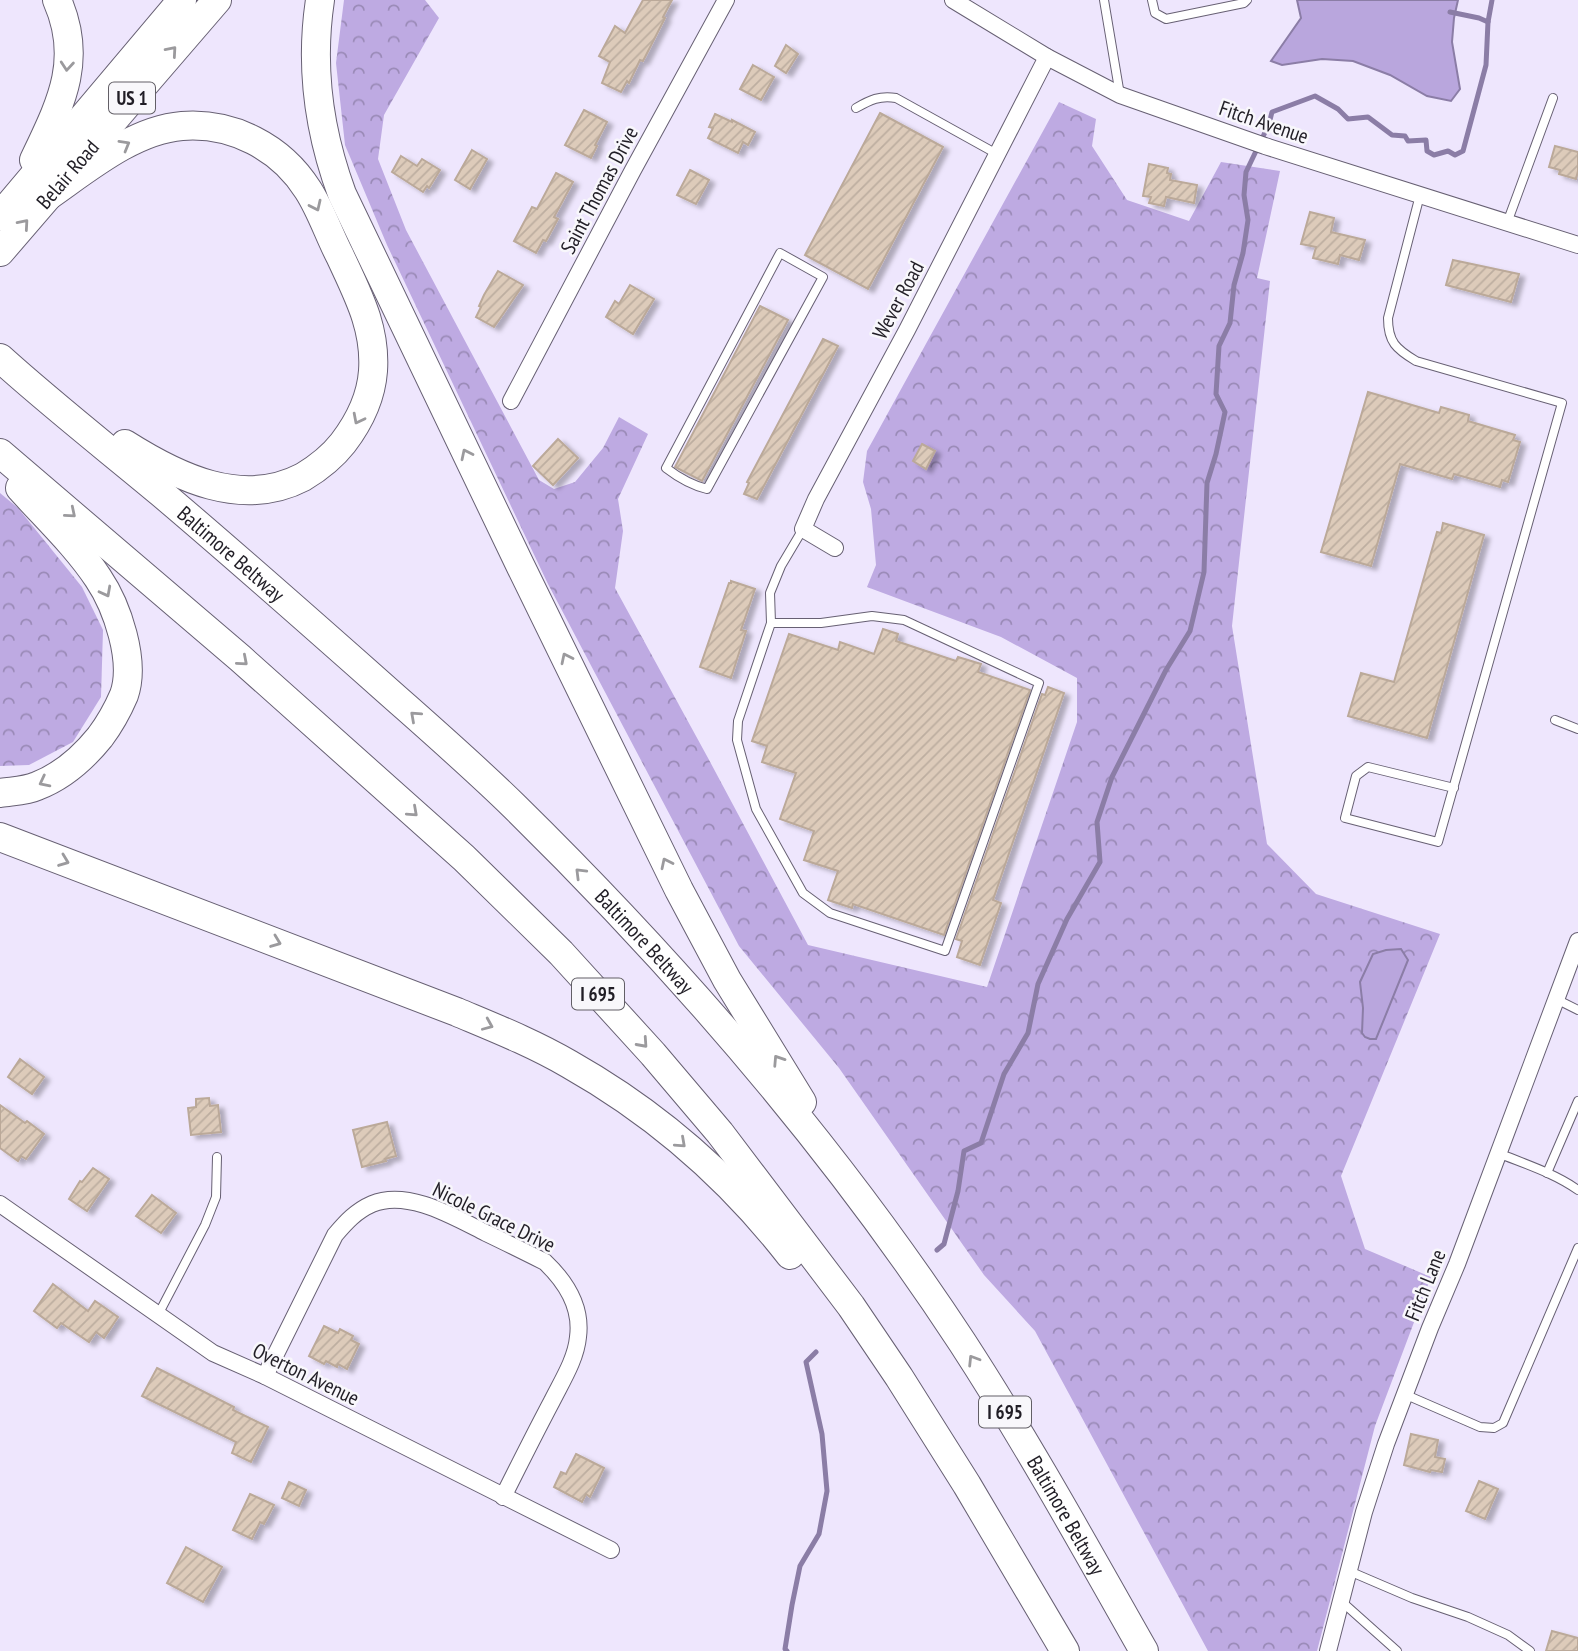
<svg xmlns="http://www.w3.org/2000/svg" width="1578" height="1651" viewBox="0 0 1578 1651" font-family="'PT Sans Narrow',sans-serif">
<defs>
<pattern id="forest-crowns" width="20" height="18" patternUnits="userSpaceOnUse" patternTransform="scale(1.75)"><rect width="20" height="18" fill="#beaae2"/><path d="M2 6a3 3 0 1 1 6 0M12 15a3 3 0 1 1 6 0" fill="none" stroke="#9a8ab7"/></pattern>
<pattern id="building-hatch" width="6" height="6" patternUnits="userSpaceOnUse" patternTransform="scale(1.75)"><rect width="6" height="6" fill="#ddcbba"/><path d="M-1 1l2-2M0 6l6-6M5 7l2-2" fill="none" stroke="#bdaea0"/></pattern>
<filter id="shadow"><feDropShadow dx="5.5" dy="3.5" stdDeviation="2" flood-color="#0004"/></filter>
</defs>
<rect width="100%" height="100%" fill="#eee6fd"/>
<g fill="url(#forest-crowns)">
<path d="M344 0H425L439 18 384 115 378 159 406 230 539 480 554 489 575 482 603 448 619 417 648 434 618 499 623 531 615 588 708 758 808 945 987 987 1077 722V678L1001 637 867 587 876 565 871 509 863 482 867 451 1059 102 1096 119 1092 146 1127 200 1189 221 1221 162 1280 171 1257 278 1270 281 1232 626 1267 844 1316 894 1440 934 1341 1176 1365 1249 1431 1277 1375 1426 1317 1651H1208L1035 1331 984 1275 839 1068 739 946 548 584 387 245 345 145 336 63Z"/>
<path d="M0 493 18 508 82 587 103 630 101 697 73 742 29 765 0 766Z"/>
</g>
<g fill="#b9a6dd" stroke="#8b7da6" stroke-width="2">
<path d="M1297 0H1458L1454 18 1452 42 1460 89 1451 101 1427 96 1390 75 1353 61 1322 59 1282 65 1271 61 1301 18Z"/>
<path d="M1401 949 1408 960 1376 1039H1370L1365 1037 1362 1033 1363 1008 1360 982 1373 954 1386 950Z"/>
</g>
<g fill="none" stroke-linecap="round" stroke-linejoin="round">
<g stroke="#8b7da6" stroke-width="5">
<path d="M1450 12 1479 18 1488 22"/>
<path d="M937 1250 944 1244 958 1191 964 1151 981 1143 1004 1074 1028 1033 1038 984 1067 919 1100 862 1097 822 1112 777 1166 670 1190 631 1204 572 1207 483 1216 454 1225 412 1216 394 1219 346 1230 323 1234 285 1243 253 1248 220 1244 195 1246 172 1269 124 1272 112 1315 96 1338 109 1348 119 1368 117 1392 135 1405 136 1408 141 1426 140 1427 151 1434 155 1448 151 1455 155 1463 151 1486 65 1488 22 1492 0"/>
<path d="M787 1651 785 1649 792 1605 800 1566 819 1534 827 1491 822 1434 806 1362 816 1352"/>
</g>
</g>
<g fill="url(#building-hatch)" stroke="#bba999" stroke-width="2" filter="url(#shadow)">
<path d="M643 0H672L663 17 665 18 643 61 640 60 629 83 627 81 621 92 602 83 610 62 599 56 615 26 625 33Z"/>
<path d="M786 45 798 54 786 73 775 66Z"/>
<path d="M753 65 774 77 761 100 740 89Z"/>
<path d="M584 110 607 122 595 145 597 146 591 158 565 145Z"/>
<path d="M880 113 943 147 868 289 805 255Z"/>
<path d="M715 114 732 122V120L755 132 748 145 743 142 738 153 708 138 713 128 709 127Z"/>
<path d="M1555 146 1578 152V171L1576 179 1559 174 1560 170 1549 167Z"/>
<path d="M472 150 487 159 470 189 455 180Z"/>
<path d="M401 156 417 166 422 159 440 170 429 188 427 186 423 192 392 172Z"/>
<path d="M1149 164 1168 168 1167 173 1171 174 1170 180 1197 185 1194 203 1166 197 1164 206 1149 203 1151 197 1143 196Z"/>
<path d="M690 170 709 180 696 204 677 195Z"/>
<path d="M556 173 573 182 554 217 558 219 546 241 543 240 536 253 514 241 532 207 537 209Z"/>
<path d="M1310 212 1334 218 1331 232 1365 240 1359 260 1340 255 1338 264 1313 258 1316 247 1301 244Z"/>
<path d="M1453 260 1519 274 1511 302 1446 285Z"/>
<path d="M498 271 523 285 494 327 476 317 481 307 479 306 484 295Z"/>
<path d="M630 285 654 299 633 334 606 317 615 301 619 304Z"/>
<path d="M760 306 788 320 702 481 675 467Z"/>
<path d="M823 339 838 346 757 499 744 494 749 483 747 482Z"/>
<path d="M1368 392 1439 413 1441 407 1469 415 1468 421 1515 435 1513 440 1520 442 1508 482 1502 480 1500 487 1454 474 1452 479 1400 464 1371 566 1321 552Z"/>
<path d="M558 439 578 458 553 485 533 466Z"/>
<path d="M922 444 935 451 926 469 913 461Z"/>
<path d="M1443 523 1484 535 1427 738 1348 716 1361 673 1394 682 1437 532 1441 533Z"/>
<path d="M731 581 755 589 741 630 746 631 731 678 700 667 729 583H731Z"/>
<path d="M883 629 898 634 896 641 956 661 958 657 981 664 978 672 1030 690 944 935 853 904 852 908 828 900 838 871 804 860 814 831 780 819 796 773 762 762 767 746 752 741 789 634 838 650 840 642 874 654Z"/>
<path d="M1048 687 1064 693 993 900 1001 903 980 965 957 957 962 941 956 939 1042 694 1045 695Z"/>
<path d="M20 1059 44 1077 32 1094 8 1077Z"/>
<path d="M209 1098 210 1106 218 1105 221 1132 191 1135 188 1108 196 1107V1099Z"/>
<path d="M0 1105 25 1123 27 1121 44 1134 26 1159 21 1156 18 1161 0 1148Z"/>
<path d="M387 1122 396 1156 385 1159 386 1161 362 1167 353 1130Z"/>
<path d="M93 1168 109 1179 87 1211 69 1199 80 1181 82 1182Z"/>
<path d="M152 1195 176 1213 161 1233 136 1216Z"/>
<path d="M53 1284 88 1311 95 1301 118 1317 104 1338 96 1332 89 1342 61 1323 57 1328 34 1311Z"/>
<path d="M324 1326 338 1333 340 1329 353 1336 351 1340 359 1344 347 1369 338 1364 337 1367 326 1361 324 1364 309 1356Z"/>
<path d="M157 1368 234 1407 233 1410 268 1427 251 1462 232 1453 236 1442 142 1396Z"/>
<path d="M1411 1434 1438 1440 1435 1457 1445 1459 1442 1472 1431 1470 1430 1472 1404 1465Z"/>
<path d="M576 1454 604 1468 590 1497 586 1494 582 1502 554 1487 561 1472 566 1474Z"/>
<path d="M1479 1481 1498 1489 1485 1519 1466 1511Z"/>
<path d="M289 1482 306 1490 299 1506 282 1498Z"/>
<path d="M250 1494 274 1505 264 1524 260 1522 252 1539 233 1530Z"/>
<path d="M186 1547 222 1567 203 1602 167 1583Z"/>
<path d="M1552 1631 1578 1638V1651H1546Z"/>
</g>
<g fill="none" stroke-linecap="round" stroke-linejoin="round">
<g stroke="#676073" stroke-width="10">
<g id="lane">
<path d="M1104 0 1120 95"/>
<path d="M1152 0 1155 13 1166 19 1244 3 1247 0"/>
<path d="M856 108C870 100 880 95 896 98L997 154"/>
<path d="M1420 195 1388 318C1388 342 1396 349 1416 361L1562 403 1438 842 1345 818 1356 776 1368 767 1454 788"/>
<path d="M1507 223 1553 98"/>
<path d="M780 253 823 277 707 489C691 485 679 478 666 468Z"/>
<path d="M771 623H821L872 616 904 620 1039 683 945 951 830 913 803 893 756 809 737 740 738 721 771 623 770 593 781 566 803 529"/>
<path d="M1555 720 1578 729"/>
<path d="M1556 999 1578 1010"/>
<path d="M1498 1153C1525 1164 1554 1173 1578 1190"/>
<path d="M1547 1173 1578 1101"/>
<path d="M158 1315 205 1225 216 1197 217 1157"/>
<path d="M1404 1394 1480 1427 1494 1428 1503 1423 1578 1248"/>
<path d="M1349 1571 1412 1598 1468 1617 1508 1635 1530 1651"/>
<path d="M1341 1601 1397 1651"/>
</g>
</g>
<g stroke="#676073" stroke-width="18">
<g id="street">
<path d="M953 0 1047 57 1120 95 1265 146 1578 245"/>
<path d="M511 401 633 170 726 0"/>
<path d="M835 548 803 529 816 499 907 330 1047 57"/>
<path d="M0 1204 213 1353 265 1376 611 1550"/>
<path d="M265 1376 335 1235C346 1222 356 1211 372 1204 408 1189 454 1217 486 1233 505 1242 525 1252 545 1262 565 1281 582 1307 578 1337 576 1359 562 1381 552 1401 535 1433 519 1465 503 1497"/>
<path d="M1328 1651 1364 1512 1386 1444 1430 1328 1457 1264 1578 941"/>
</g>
</g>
<g stroke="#676073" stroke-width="30">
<g id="highway">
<path d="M320 0C310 66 319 132 342 194L520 565 679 890 727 980 802 1102"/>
<path d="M34 160C60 105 84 61 57 0"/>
<path d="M48 196C87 169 133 130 182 126 232 122 281 147 308 190 321 210 329 235 340 256 358 295 376 328 373 371 371 399 359 422 343 443 332 457 318 468 303 477 242 509 177 477 125 444"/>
<path d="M0 216 182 0"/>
<path id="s1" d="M0 252 217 0"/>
<path id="s2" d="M0 358C52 405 107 448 161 493 232 553 302 615 372 677 419 719 468 761 514 806 680 969 834 1147 962 1342 1027 1442 1085 1547 1144 1651"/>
<path d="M0 453 240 658 464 858 561 953 653 1054 720 1133 851 1306 899 1377 967 1485 1065 1651"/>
<path d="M0 793C12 791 26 791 37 786 63 776 83 758 100 737 109 725 118 709 124 695 136 661 117 606 98 578 76 545 46 517 20 488"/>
<path d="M0 837 457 1012C495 1028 533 1043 569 1064 654 1112 730 1178 790 1255"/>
</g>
</g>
<use href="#lane" stroke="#fff" stroke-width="8"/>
<use href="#street" stroke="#fff" stroke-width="16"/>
<use href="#highway" stroke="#fff" stroke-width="28"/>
</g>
<defs><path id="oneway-chevron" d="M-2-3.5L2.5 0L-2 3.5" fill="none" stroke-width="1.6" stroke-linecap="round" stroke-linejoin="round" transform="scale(1.75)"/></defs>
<g stroke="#9b9a9d">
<use href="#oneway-chevron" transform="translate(172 51) rotate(-49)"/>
<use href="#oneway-chevron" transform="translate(67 66) rotate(95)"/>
<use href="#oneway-chevron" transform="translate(125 145) rotate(-30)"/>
<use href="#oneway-chevron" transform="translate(316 206) rotate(65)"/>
<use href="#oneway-chevron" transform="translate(24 224) rotate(-49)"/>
<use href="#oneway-chevron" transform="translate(358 419) rotate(117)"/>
<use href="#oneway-chevron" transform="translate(466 454) rotate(-116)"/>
<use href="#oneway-chevron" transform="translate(71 513) rotate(40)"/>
<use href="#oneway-chevron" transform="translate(106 592) rotate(62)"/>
<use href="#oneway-chevron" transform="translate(566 658) rotate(-116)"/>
<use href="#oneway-chevron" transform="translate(243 661) rotate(41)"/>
<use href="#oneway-chevron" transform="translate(415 716) rotate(-138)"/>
<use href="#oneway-chevron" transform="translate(44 782) rotate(153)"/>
<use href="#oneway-chevron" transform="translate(413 812) rotate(42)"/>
<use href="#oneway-chevron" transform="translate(64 861) rotate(21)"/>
<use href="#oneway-chevron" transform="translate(666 863) rotate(-116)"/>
<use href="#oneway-chevron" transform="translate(580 873) rotate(-135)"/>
<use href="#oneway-chevron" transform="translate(276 942) rotate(21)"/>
<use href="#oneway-chevron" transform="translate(488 1025) rotate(23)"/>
<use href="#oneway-chevron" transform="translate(643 1043) rotate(48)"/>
<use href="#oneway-chevron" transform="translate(778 1060) rotate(-123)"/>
<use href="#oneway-chevron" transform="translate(681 1143) rotate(42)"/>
<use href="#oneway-chevron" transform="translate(973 1360) rotate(-122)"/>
</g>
<g text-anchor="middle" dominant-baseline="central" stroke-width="5" stroke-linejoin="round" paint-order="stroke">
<g fill="#f8f7fb" stroke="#625f66" stroke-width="2">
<rect x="109" y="82.5" width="46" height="31" rx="5"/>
<rect x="572" y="978.5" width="52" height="31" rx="5"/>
<rect x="979" y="1396.5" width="52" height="31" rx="5"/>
</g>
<g font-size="19" font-weight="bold" fill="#211e26">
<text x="132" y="98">US 1</text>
<text x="598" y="994">I 695</text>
<text x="1005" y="1412">I 695</text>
</g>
<g font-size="21" fill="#211e26" stroke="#f8f7fb">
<text transform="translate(1264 122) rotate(19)">Fitch Avenue</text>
<text stroke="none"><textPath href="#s1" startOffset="103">Belair Road</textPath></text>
<text transform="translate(599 190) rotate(-62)">Saint Thomas Drive</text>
<text transform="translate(898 300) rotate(-62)">Wever Road</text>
<text stroke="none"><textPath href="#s2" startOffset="303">Baltimore Beltway</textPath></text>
<text stroke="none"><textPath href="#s2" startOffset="870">Baltimore Beltway</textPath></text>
<text transform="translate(494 1217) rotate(26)">Nicole Grace Drive</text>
<text transform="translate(1425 1285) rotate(-68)">Fitch Lane</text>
<text transform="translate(306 1374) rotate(26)">Overton Avenue</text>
<text stroke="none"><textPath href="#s2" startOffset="1584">Baltimore Beltway</textPath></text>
</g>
</g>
</svg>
